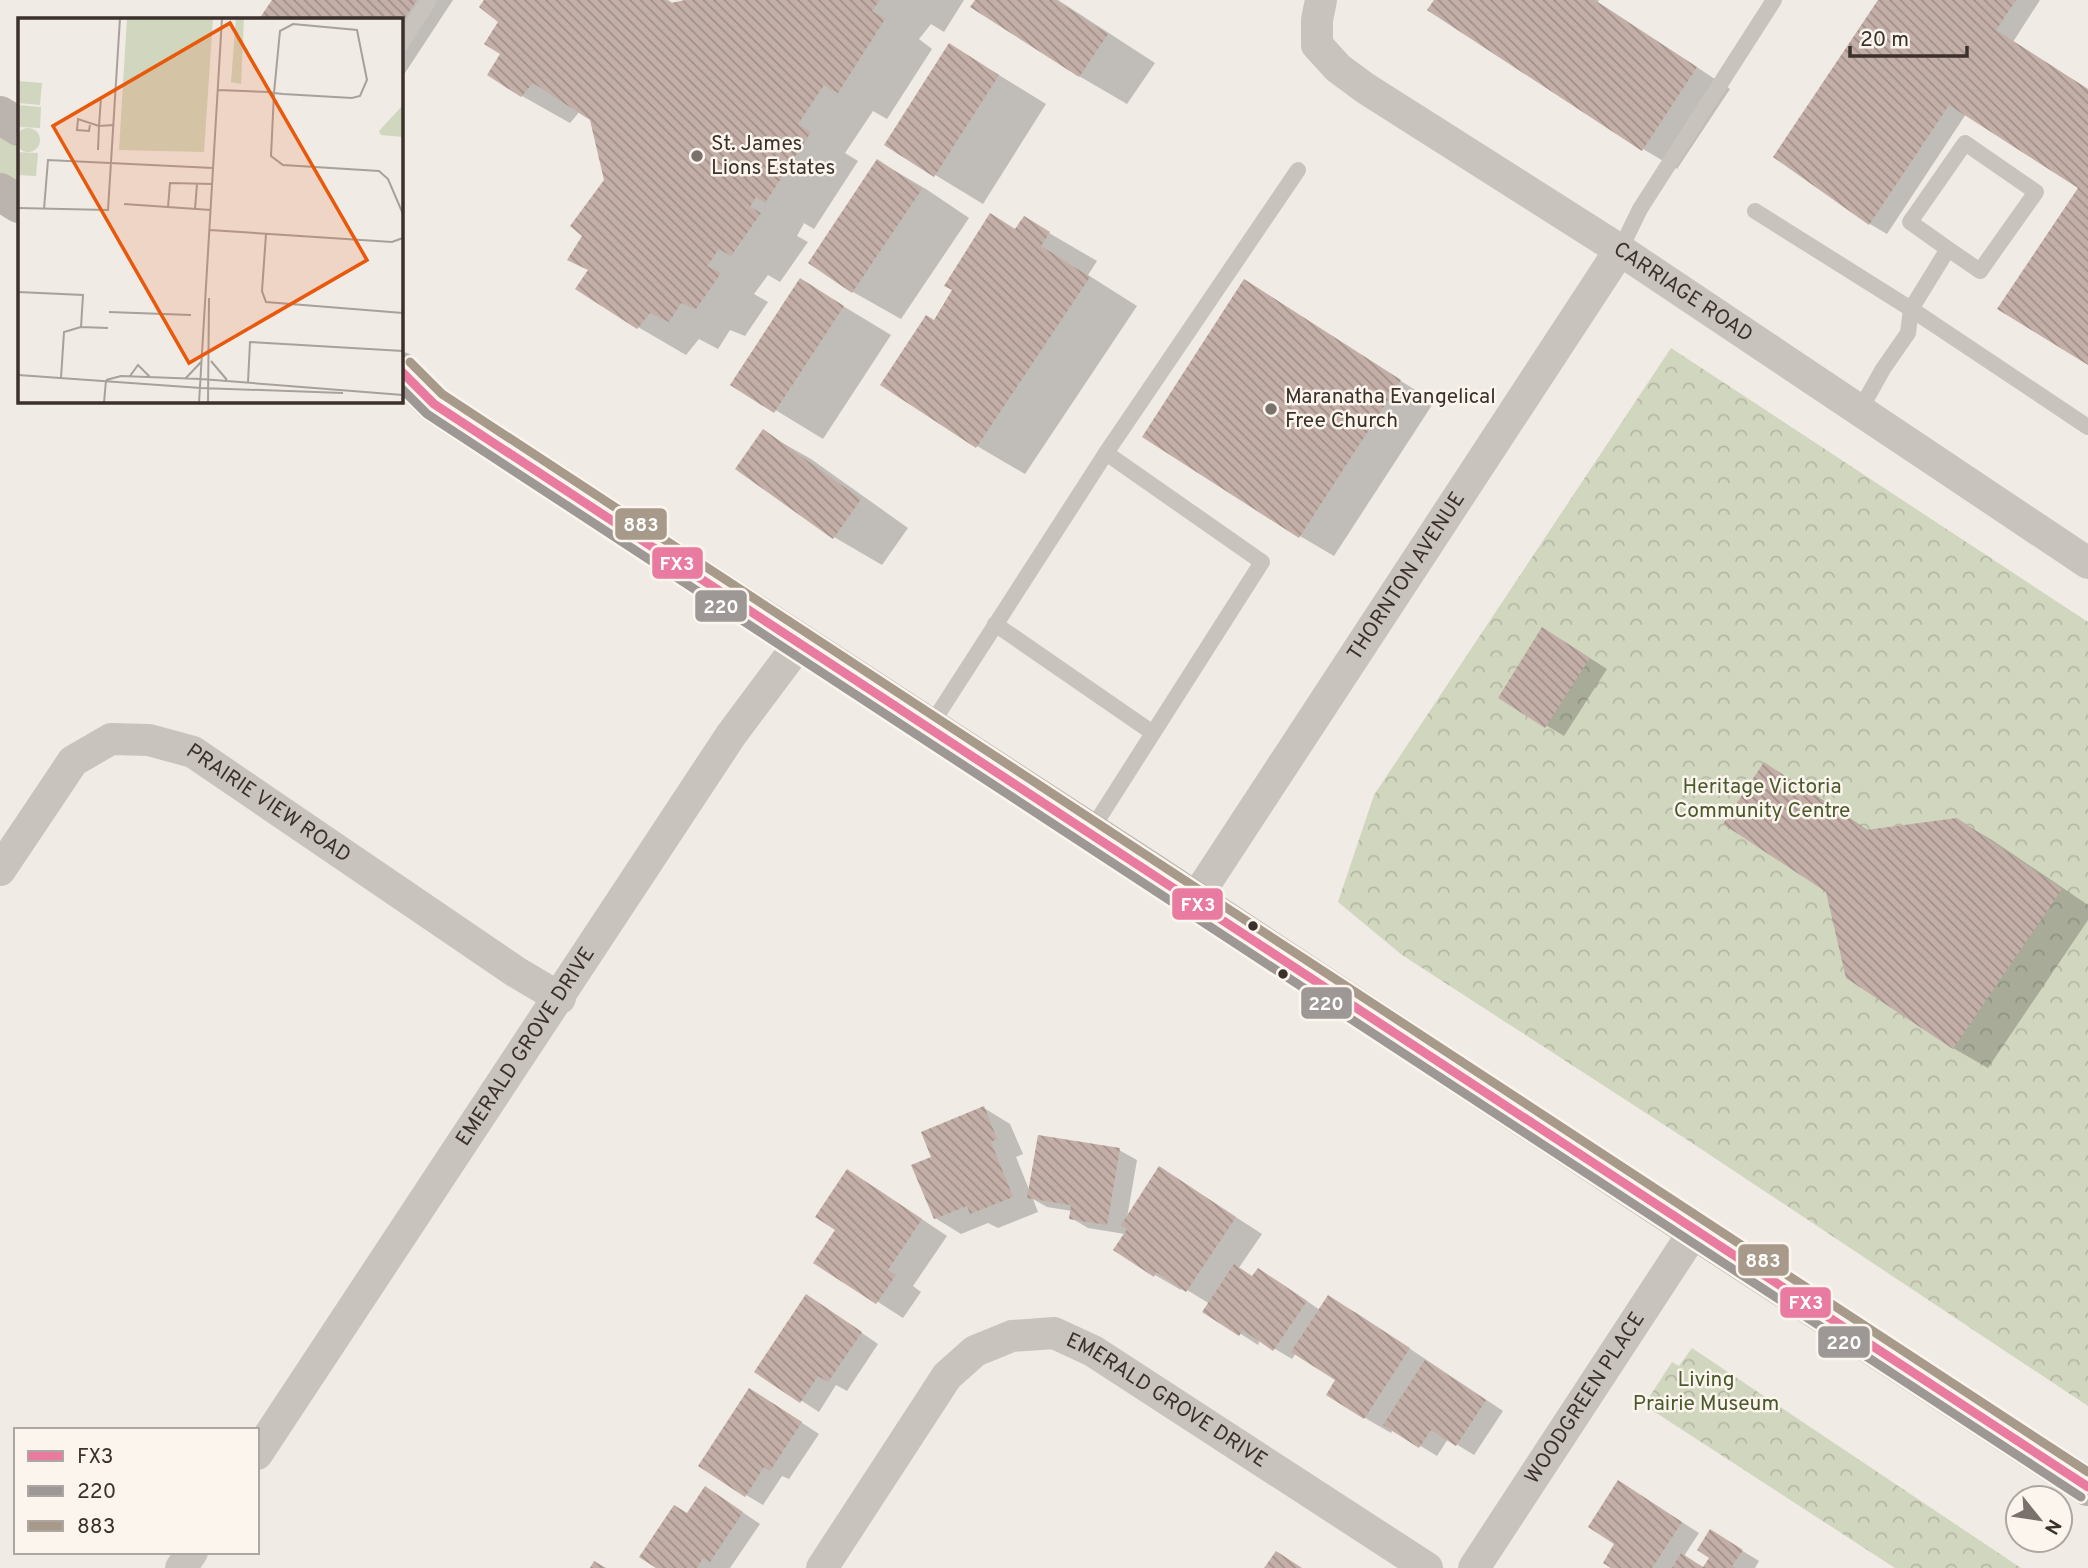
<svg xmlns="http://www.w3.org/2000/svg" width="2088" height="1568" viewBox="0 0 2088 1568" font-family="Overpass,sans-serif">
<defs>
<pattern id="park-crowns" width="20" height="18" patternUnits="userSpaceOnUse" patternTransform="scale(1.75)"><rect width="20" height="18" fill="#d1d6bf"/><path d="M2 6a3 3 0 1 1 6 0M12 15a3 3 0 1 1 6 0" fill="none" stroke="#b4b8a4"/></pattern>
<pattern id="building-back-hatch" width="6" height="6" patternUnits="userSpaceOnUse" patternTransform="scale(1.75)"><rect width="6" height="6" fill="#c3afa7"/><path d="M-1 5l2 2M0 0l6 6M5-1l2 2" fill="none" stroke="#a08f88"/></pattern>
</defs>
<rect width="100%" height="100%" fill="#f0ebe5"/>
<path fill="#d1d6bf" d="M0 115 19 127V204L0 192Z"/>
<g fill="url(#park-crowns)">
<path d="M1671 348 2088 622V1406L1689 1141 1402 955 1338 902 1374 795Z"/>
<path d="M1692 1348 2021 1568H1895L1644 1405 1672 1362 1679 1366Z"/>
</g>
<g fill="#0003">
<path d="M274 0H453L401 79V19H261Z"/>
<path d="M486 0H668L674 4 693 0H964L944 32 931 24 919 39 932 49 887 119 873 111 845 153 858 161 814 229 804 223 797 236 808 242 780 282 768 275 754 294 768 302 745 336 730 330 718 349 699 339 686 355 638 327 590 271 584 235 606 180 592 119 580 111 570 123 522 96 502 53 500 22Z"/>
<path d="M977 0H1058L1155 63 1127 104 1079 76Z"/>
<path d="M1436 0H1599L1598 2 1730 89 1677 169 1643 149Z"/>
<path d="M1880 0H2040L2013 42 2088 90V363L2081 187 1966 114 1887 234 1870 224Z"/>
<path d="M950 45 1046 104 983 204 886 145Z"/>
<path d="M878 161 926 189 969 218 901 319 853 292 810 262Z"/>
<path d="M1025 219 1097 261 1088 275 1137 306 1025 474 977 446 883 385Z"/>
<path d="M800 280 891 335 823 439 733 384Z"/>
<path d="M1244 281 1434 402 1334 556 1300 536Z"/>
<path d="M763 432 811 459 908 528 882 565 834 537 737 468Z"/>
<path d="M1560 639 1607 669 1564 736 1500 697Z"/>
<path d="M1765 764 1799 784 1869 831 1957 820 1992 840 2088 905V920L1988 1068 1953 1048 1827 891Z"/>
<path d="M984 1108 1010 1124 1023 1154 1016 1157 1030 1192 1119 1150 1137 1160 1127 1218 1160 1168 1262 1234 1238 1269 1253 1277 1276 1280 1320 1310 1355 1312 1503 1411 1474 1455 1448 1439 1437 1456 1393 1429 1391 1433 1365 1418 1337 1380 1296 1353 1292 1359 1260 1340 1258 1345 1205 1311 1210 1304 1182 1287 1181 1290 1155 1275 1125 1234 1088 1228 1071 1218 1072 1211 1047 1207 1033 1199 1038 1212 998 1228 988 1223 961 1234 935 1218 933 1158Z"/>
<path d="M874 1187 947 1236 913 1286 921 1292 903 1318 816 1262Z"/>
<path d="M824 1307 878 1344 847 1391 836 1385 819 1412 756 1371Z"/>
<path d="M767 1400 819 1434 789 1479 782 1476 763 1505 746 1495Z"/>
<path d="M1636 1493 1699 1533 1684 1556 1703 1568H1614L1616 1544Z"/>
<path d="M723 1499 760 1524 730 1568H660L688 1515Z"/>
<path d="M1728 1542 1759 1561 1755 1568H1704Z"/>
</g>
<g fill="url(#building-back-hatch)">
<path d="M272 0H417L401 24V19H259Z"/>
<path d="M484 0H666L671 3 685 0H880L872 11 885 19 838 93 824 85 798 124 811 132 765 203 756 197 750 207 761 213 731 256 719 249 707 266 721 273 696 309 681 303 669 322 650 313 637 329 575 289 588 270 567 260 582 236 570 226 604 180 590 120 533 83 521 97 487 75 500 54 484 44 498 22 479 7Z"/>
<path d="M975 0H1056L1108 34 1079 77 970 7Z"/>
<path d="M1434 0H1594L1697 67 1642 151 1427 10Z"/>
<path d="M1878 0H2016L1996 30 2088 89V365L1997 309 2078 188 1949 105 1869 225 1773 157Z"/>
<path d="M949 43 999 75 934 177 884 145Z"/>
<path d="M877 159 922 189 852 293 808 263Z"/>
<path d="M990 213 1015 229 1024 216 1050 232 1041 246 1090 277 976 448 880 385 926 315 934 320 952 290 944 286Z"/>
<path d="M800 278 844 306 774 413 730 385Z"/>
<path d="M1244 279 1401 380 1299 538 1142 437Z"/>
<path d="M763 429 861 499 833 539 735 469Z"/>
<path d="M1542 627 1590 658 1545 728 1498 698Z"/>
<path d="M1764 762 1866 830 1957 818 2062 889 1953 1049 1846 978 1826 892 1723 824Z"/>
<path d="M984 1106 997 1139 991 1142 1013 1197 970 1214 967 1206 934 1219 911 1165 931 1157 921 1132Z"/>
<path d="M1038 1135 1120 1148 1107 1225 1069 1219 1071 1205 1027 1198Z"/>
<path d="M1159 1166 1236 1217 1186 1292 1156 1272 1154 1277 1113 1250 1127 1229 1121 1225Z"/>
<path d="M847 1169 922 1219 888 1270 896 1275 876 1304 813 1263 835 1230 815 1217Z"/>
<path d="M1234 1264 1252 1276 1258 1268 1307 1301 1273 1351 1243 1330 1239 1336 1202 1312Z"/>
<path d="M806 1294 862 1332 828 1382 818 1376 800 1403 754 1372Z"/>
<path d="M1328 1295 1410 1348 1364 1419 1326 1395 1335 1380 1291 1352Z"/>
<path d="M1425 1360 1486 1400 1456 1446 1431 1430 1419 1448 1383 1425Z"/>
<path d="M749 1388 802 1422 770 1471 764 1467 745 1497 698 1466Z"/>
<path d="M1618 1480 1682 1522 1652 1568H1611L1603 1563 1614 1544 1588 1527Z"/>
<path d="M705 1486 743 1512 710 1562 703 1558 697 1568H656L639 1557 674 1505 687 1513Z"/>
<path d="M1710 1529 1743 1550 1732 1566 1735 1568H1672L1681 1553 1703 1567 1709 1558 1697 1550Z"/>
<path d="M1276 1551 1302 1568H1264Z"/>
<path d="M594 1561 606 1568H590Z"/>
</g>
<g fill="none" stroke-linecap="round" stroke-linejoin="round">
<g stroke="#c9c3be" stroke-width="16">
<path d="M401 44 429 0"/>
<path d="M1755 211 1911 309 1948 249 1980 271 2036 192 1965 143 1910 222 1948 249"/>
<path d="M1620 250 1640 209 1774 0"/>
<path d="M1860 410 1883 369 1908 333 1911 309 2088 427"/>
<path d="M995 624 1153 733"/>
<path d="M929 728 1106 453 1298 170"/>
<path d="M1090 832 1262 562 1106 453"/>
</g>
<g stroke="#c9c3be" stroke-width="32">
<path id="s1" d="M1321 0 1317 20V45L1338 68 1365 88 1620 250 2088 563"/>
<path id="s2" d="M0 870 73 761 111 739 149 740 193 752 516 972 560 998"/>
<path id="s3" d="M1194 901 1620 250"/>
<path id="s4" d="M257 1454 731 735 799 644"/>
<path d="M181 1568 192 1552"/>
<path id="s5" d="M822 1568 947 1376 975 1351 1012 1336 1054 1333 1093 1351 1427 1568"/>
<path id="s6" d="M1474 1568 1695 1230"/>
</g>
<g stroke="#bab3ae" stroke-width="38">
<path d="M0 115 19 127"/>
<path d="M0 192 19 204"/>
<path d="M401 371 434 404 1152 872 1654 1204 2088 1487"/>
</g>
<g stroke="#fbf5ee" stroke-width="14">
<path id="bus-1" d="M401 371 434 404C986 764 1536 1127 2088 1487"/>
</g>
<g stroke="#fbf5ee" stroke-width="14">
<path id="bus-2" d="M401 388 427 414C979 774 1529 1137 2081 1497"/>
</g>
<g stroke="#fbf5ee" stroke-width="14">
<path id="bus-3" d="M410 362 442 394C991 753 1539 1114 2088 1472"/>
</g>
<use href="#bus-1" stroke="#e97aa0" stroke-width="9"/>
<use href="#bus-2" stroke="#9d9895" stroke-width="9"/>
<use href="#bus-3" stroke="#a79a8a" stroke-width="9"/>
</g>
<g fill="#7a716c" stroke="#fbf5ee" stroke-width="2.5">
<circle cx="697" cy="156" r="7"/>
<circle cx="1271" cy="409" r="7"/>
</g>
<g fill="#3b302b" stroke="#fbf5ee" stroke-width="2.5">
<circle cx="1253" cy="926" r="6"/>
<circle cx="1283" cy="974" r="6"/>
</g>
<g text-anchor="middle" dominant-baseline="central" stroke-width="5" stroke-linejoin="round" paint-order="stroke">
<g font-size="21" fill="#3b302b" stroke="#fbf5ee" text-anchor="start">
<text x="711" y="144">St. James<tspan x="711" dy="24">Lions Estates</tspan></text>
<text x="1285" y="397">Maranatha Evangelical<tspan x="1285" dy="24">Free Church</tspan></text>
</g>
<g font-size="21" fill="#3b302b" stroke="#fbf5ee">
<text stroke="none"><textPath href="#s1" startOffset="488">CARRIAGE ROAD</textPath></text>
<text stroke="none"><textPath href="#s3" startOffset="388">THORNTON AVENUE</textPath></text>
<text stroke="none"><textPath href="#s2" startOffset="350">PRAIRIE VIEW ROAD</textPath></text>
<text stroke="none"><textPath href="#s4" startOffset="488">EMERALD GROVE DRIVE</textPath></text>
<text stroke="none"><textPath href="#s6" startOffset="203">WOODGREEN PLACE</textPath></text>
<text stroke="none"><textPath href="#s5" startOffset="480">EMERALD GROVE DRIVE</textPath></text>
</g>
<g font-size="21" fill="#4a5a2e" stroke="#fbf5ee">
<text x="1762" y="787">Heritage Victoria<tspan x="1762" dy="24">Community Centre</tspan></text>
<text x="1706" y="1380">Living<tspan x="1706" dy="24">Prairie Museum</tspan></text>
</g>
</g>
<g transform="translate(18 18)">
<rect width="385" height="385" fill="#f0ebe5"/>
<path d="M0 63 24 65 22 87 0 85ZM0 87 23 89 22 110 0 109ZM-2 122a12 12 0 1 1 24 0a12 12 0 1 1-24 0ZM0 134 20 135 18 158 0 157Z" fill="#d1d6bf"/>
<path d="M109 0H195L186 134 101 132ZM218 0H226L223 66 213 64ZM385 87V119L363 117 361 113Z" fill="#d1d6bf"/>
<path fill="none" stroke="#a8a09b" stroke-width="2" d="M200 72 250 74 256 75 265 76 334 80 342 78 349 62 339 12 275 6 262 13 256 75 253 138 265 147 361 153 370 161 385 196M83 79 81 108 96 107M72 107 71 113 59 112 60 101 81 108 80 132M106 186 193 192M150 189 152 165 194 166M0 190 90 192 102 0M26 191 30 142 195 150M177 191 179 166M192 212 374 224 385 220M248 216 244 273 248 284 385 295M0 274 65 277 63 309 90 310M91 294 173 297M193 343 209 362M0 357 183 370M112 358 120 347 132 359M43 360 46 314 63 309M167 361 184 343M183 361 385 377M88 362 103 358 183 361M230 364 232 324 385 333M183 370 325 375M86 385 88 362M181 385 204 0M190 385 191 280"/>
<path fill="#e8590c" fill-opacity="0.15" stroke="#e8590c" stroke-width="3.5" d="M212 5 349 242 171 345 35 108Z"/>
<rect width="385" height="385" fill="none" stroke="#3b302b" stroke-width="3.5"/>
</g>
<g stroke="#fbf5ee" stroke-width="2.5">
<rect x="614" y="507" width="54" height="34" rx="7" fill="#a79a8a"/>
<rect x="651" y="546" width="53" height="34" rx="7" fill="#e97aa0"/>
<rect x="694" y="589" width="54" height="34" rx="7" fill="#9d9895"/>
<rect x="1171" y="887" width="53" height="34" rx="7" fill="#e97aa0"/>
<rect x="1300" y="986" width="53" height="34" rx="7" fill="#9d9895"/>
<rect x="1737" y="1243" width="53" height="34" rx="7" fill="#a79a8a"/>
<rect x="1779" y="1286" width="53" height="33" rx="7" fill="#e97aa0"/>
<rect x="1817" y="1325" width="54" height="34" rx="7" fill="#9d9895"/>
</g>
<g font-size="19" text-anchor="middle" font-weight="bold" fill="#fff">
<text x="641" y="531">883</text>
<text x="677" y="570">FX3</text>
<text x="721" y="613">220</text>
<text x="1198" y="911">FX3</text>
<text x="1326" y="1010">220</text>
<text x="1763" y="1267">883</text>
<text x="1806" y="1309">FX3</text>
<text x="1844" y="1349">220</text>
</g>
<rect x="14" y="1428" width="245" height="126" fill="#fbf5ee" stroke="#aea6a0" stroke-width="2"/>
<rect x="28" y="1451" width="35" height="10" fill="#e97aa0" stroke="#aea6a0" stroke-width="2"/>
<text x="77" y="1463" font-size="21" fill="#3b302b">FX3</text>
<rect x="28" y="1486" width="35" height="10" fill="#9d9895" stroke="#aea6a0" stroke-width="2"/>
<text x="77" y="1498" font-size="21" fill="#3b302b">220</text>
<rect x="28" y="1521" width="35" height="10" fill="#a79a8a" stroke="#aea6a0" stroke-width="2"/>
<text x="77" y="1533" font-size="21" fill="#3b302b">883</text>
<g transform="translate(2039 1519) rotate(120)"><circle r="33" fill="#fbf5ee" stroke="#aea6a0" stroke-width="2"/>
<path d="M0-5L12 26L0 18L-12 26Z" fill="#7a716c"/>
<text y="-10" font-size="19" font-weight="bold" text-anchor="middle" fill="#3b302b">N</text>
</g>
<path d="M1850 46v10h117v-10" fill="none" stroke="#3b302b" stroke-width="3.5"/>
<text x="1860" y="46" font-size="21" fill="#3b302b" stroke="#fbf5ee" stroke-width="5" paint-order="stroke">20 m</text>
</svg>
